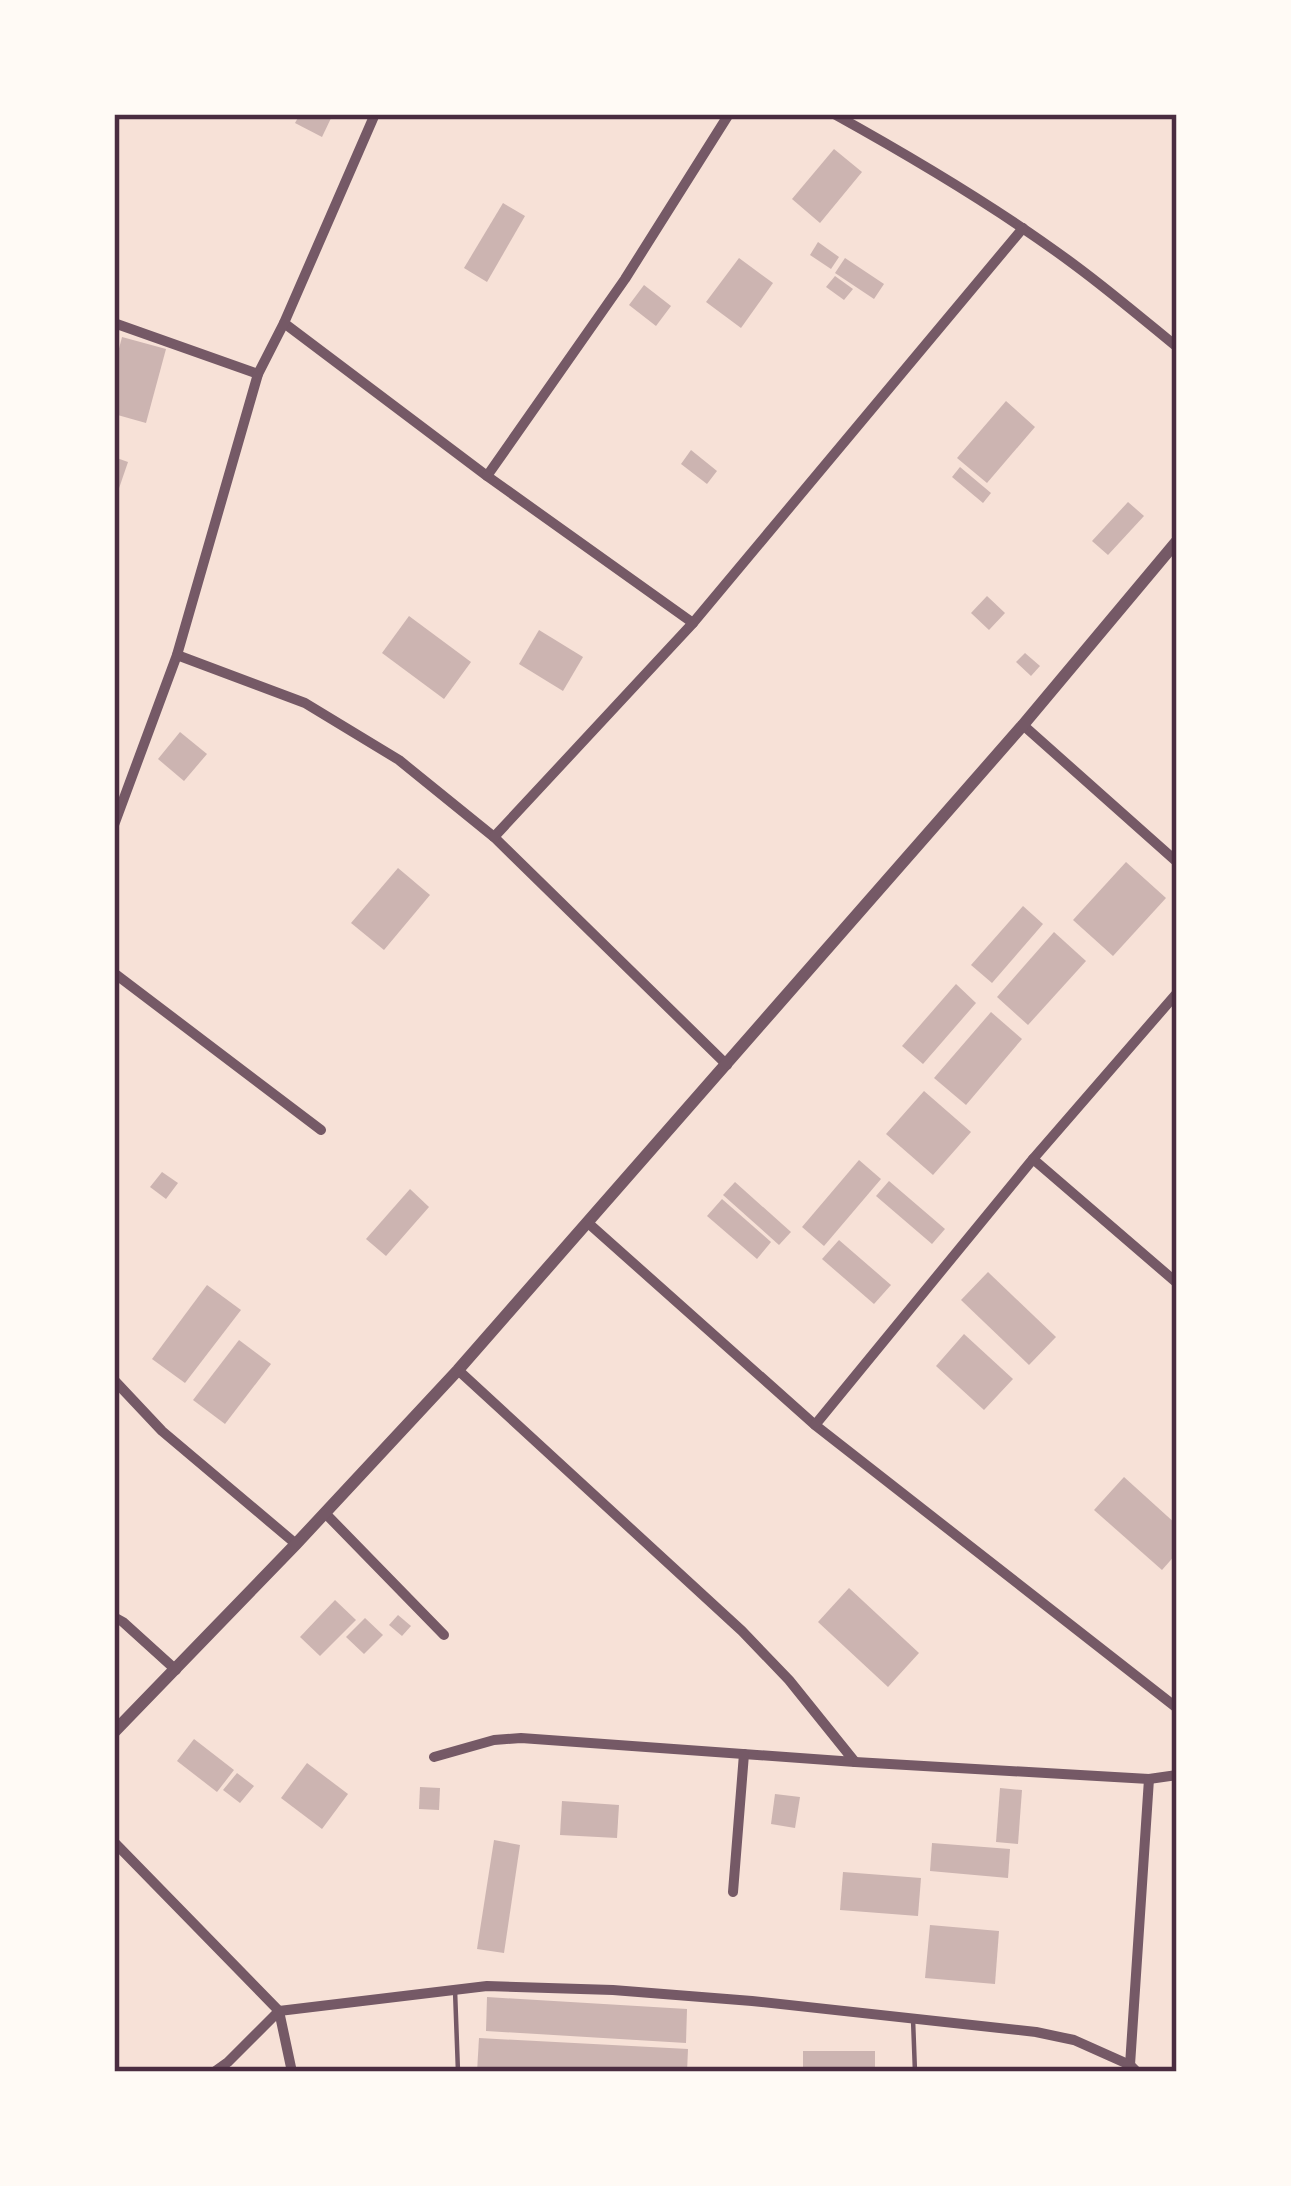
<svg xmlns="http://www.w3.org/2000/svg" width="1291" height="2186" viewBox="0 0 1291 2186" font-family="Mulish,sans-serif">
<rect width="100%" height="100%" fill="#f7e1d7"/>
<g fill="#ccb4b1">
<path d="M300 114H333L322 137 295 123Z"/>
<path d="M834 149 862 172 820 223 792 199Z"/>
<path d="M503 203 525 216 487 282 464 268Z"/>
<path d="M818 242 839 257 831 269 810 255Z"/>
<path d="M739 258 773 283 741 328 706 302Z"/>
<path d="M845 258 884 284 874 299 835 273Z"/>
<path d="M835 276 853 289 844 300 826 287Z"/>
<path d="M644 285 671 306 656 326 629 305Z"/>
<path d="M122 337 166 349 146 423 114 414V368Z"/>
<path d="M1006 401 1035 427 987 483 957 458Z"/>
<path d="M691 450 717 471 707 484 681 464Z"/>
<path d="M114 457 128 462 115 500H114Z"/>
<path d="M960 467 991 493 983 503 952 477Z"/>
<path d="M1128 502 1144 516 1108 555 1092 541Z"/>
<path d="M987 596 1005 613 989 630 971 613Z"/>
<path d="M409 616 471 662 444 699 382 653Z"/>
<path d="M539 630 583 657 563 691 519 664Z"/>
<path d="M1025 653 1040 666 1031 676 1016 662Z"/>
<path d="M180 732 207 754 184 781 158 759Z"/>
<path d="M1126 862 1166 898 1113 956 1073 920Z"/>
<path d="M398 868 430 895 384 950 351 923Z"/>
<path d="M1023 906 1043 924 992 983 971 965Z"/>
<path d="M1054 932 1086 961 1028 1025 997 997Z"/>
<path d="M956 984 976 1003 923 1064 902 1046Z"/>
<path d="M991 1012 1022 1039 966 1105 934 1078Z"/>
<path d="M924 1091 971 1132 933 1175 886 1134Z"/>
<path d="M859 1160 881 1179 824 1246 802 1227Z"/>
<path d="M162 1172 178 1183 166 1199 150 1187Z"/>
<path d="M889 1181 945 1229 932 1244 876 1196Z"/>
<path d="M735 1182 791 1232 779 1245 723 1195Z"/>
<path d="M410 1189 429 1207 386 1256 366 1239Z"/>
<path d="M722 1199 771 1242 757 1259 707 1216Z"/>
<path d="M839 1240 891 1285 874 1304 822 1259Z"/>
<path d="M988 1272 1056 1337 1029 1365 961 1300Z"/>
<path d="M207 1285 241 1310 185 1383 152 1359Z"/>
<path d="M964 1334 1013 1379 984 1410 936 1366Z"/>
<path d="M239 1340 271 1364 225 1424 193 1400Z"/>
<path d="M1124 1477 1177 1525V1553L1162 1570 1094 1510Z"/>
<path d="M849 1588 919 1653 888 1687 818 1622Z"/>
<path d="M335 1600 356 1620 320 1656 300 1637Z"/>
<path d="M398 1615 411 1626 402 1636 389 1625Z"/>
<path d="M365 1618 383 1635 364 1654 346 1637Z"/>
<path d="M194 1739 234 1770 217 1792 177 1761Z"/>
<path d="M307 1763 348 1794 322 1829 281 1798Z"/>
<path d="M237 1773 254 1786 240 1803 223 1790Z"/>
<path d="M420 1787 440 1788 439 1810 419 1809Z"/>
<path d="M1000 1788 1022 1790 1018 1844 996 1842Z"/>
<path d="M775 1794 800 1797 795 1828 771 1824Z"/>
<path d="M562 1801 619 1805 617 1838 560 1835Z"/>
<path d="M494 1840 520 1845 504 1953 477 1949Z"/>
<path d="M932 1843 1010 1849 1008 1878 930 1871Z"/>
<path d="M843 1872 921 1878 918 1916 840 1910Z"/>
<path d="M930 1925 999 1931 995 1984 925 1978Z"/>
<path d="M487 1997 687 2009 686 2043 486 2031Z"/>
<path d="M479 2038 688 2049 687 2072H477Z"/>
<rect x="803" y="2051" width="72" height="21"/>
</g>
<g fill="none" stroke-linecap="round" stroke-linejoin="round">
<g stroke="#755966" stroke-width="4.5">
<path d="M455 1990 458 2072"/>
<path d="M913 2019 915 2072"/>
</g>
<g stroke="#755966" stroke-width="10">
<path d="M834 114C917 160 1000 209 1076 266 1111 292 1144 320 1177 347"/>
<path d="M114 323 258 374"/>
<path d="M284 323 487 476 693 623"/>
<path d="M487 476 625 279 729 114"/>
<path d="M177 655 305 703 399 760 494 837 727 1065"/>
<path d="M1023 725 1177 862"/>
<path d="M114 825 177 655 258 374 284 323 375 114"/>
<path d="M494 837 693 623 1023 228"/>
<path d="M114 973 321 1130"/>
<path d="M1033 1159 1177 1283"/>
<path d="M587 1222 815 1425 1177 1708"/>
<path d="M458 1370 742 1631 789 1680 855 1762"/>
<path d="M114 1380 162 1431 296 1544"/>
<path d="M815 1425 1033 1159 1177 993"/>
<path d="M325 1513 444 1635"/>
<path d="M114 1617 123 1622 176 1670"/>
<path d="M434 1757 494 1740 521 1738 855 1762 1149 1779 1177 1775"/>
<path d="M114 1842 279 2011 292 2072"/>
<path d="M733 1892 744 1754"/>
<path d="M1130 2065 1149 1779"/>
<path d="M214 2072 228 2062 279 2011 487 1986 613 1990 752 2001 1036 2032 1074 2040 1130 2065 1137 2072"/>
</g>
<path stroke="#755966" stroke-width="12" d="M114 1732 296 1544 458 1370 1023 725 1177 541"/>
</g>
<rect width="1291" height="2186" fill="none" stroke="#fffaf5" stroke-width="234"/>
<rect x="117" y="117" width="1057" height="1952" fill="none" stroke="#4a2c40" stroke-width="4.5"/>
</svg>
